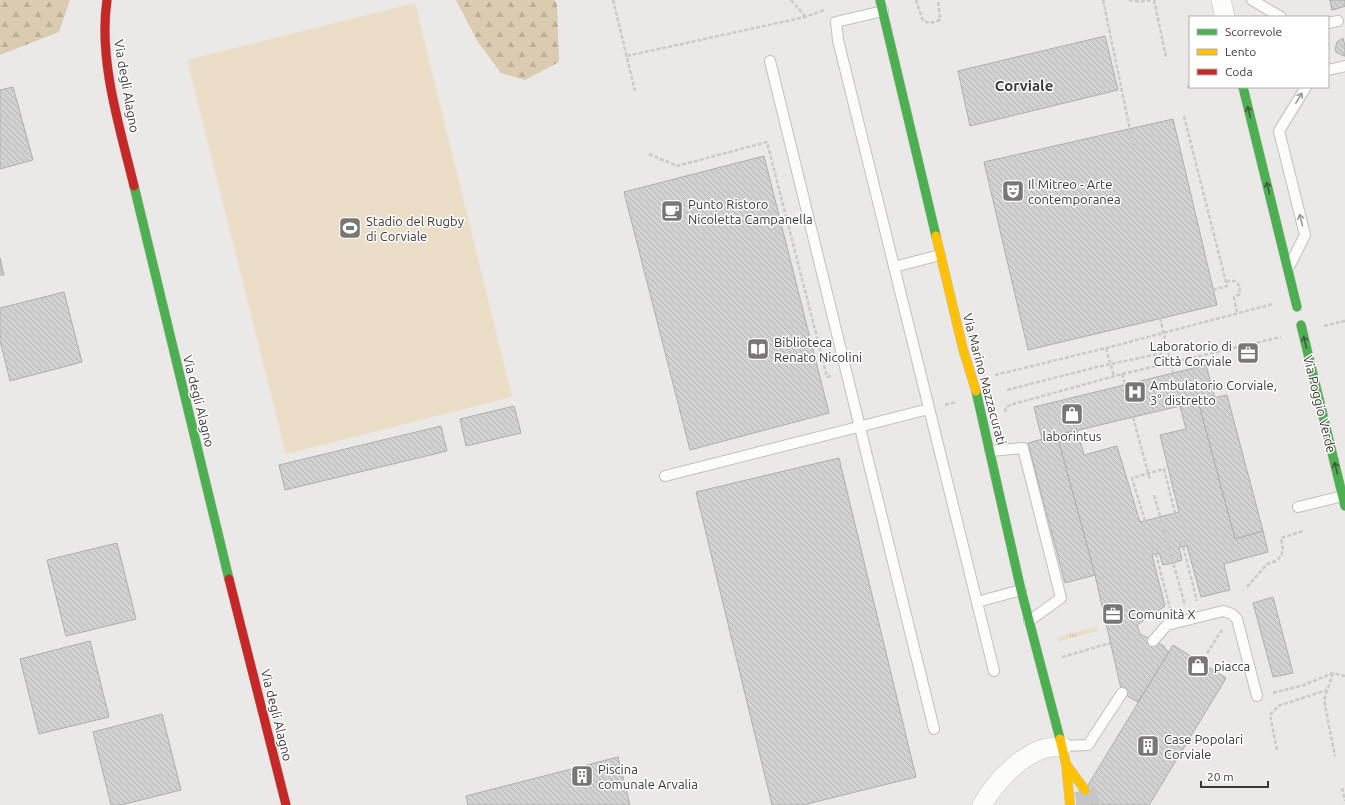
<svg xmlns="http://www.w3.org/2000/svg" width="1345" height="805" viewBox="0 0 1345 805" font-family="Ubuntu,sans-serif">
<defs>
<pattern id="grass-tufts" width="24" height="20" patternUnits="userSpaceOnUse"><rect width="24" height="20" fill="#ebddc6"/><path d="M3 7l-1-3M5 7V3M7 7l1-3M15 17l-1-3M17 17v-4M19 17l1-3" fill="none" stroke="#cabeab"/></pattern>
<pattern id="forest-firs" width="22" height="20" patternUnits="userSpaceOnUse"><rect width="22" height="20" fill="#dacbb1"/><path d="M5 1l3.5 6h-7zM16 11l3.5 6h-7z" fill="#bcaf99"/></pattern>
<pattern id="building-back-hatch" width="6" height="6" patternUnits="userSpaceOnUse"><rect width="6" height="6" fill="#d2d2d2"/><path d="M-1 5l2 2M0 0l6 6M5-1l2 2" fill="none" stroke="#b5b5b5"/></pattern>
</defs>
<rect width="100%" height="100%" fill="#eae9e7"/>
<path fill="url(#grass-tufts)" d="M1097 627 1098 631 1059 641 1057 637Z"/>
<g fill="url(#forest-firs)">
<path d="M0 0H70L59 32 0 55Z"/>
<path d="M456 0H555L557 5 559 62 525 80 501 73 478 42Z"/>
</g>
<path fill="#ebddc6" d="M415 3 512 397 286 454 187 60Z"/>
<g fill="url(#building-back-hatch)" stroke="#aeaead">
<path d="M1330 0H1345V6L1332 10Z"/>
<path d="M1330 0H1345V6L1332 10Z"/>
<path d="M1105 36 1118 90 970 126 958 71Z"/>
<path d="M1343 38 1345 46V56H1344L1336 52 1335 49 1337 42Z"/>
<path d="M13 87 33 160 0 169V90Z"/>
<path d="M1173 119 1217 305 1028 350 984 162Z"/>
<path d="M764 156 829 413 690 450 624 192Z"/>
<path d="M0 258 4 275H0Z"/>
<path d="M64 292 82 362 10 381 0 341V308Z"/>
<path d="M1206 365 1215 398 1133 417 1042 439 1034 407Z"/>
<path d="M1227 395 1263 531 1235 539 1198 401Z"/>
<path d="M1198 401 1235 539 1263 531 1268 552 1224 564 1230 590 1201 597 1187 546 1179 547 1182 560 1173 563 1163 565 1159 553 1152 555 1165 606 1137 625 1140 634 1164 646 1166 650 1169 652 1138 702 1122 693 1095 575 1057 435 1077 430 1084 455 1117 446 1140 522 1179 512 1160 435 1186 429 1180 406Z"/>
<path d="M514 406 521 433 466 446 460 419Z"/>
<path d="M441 426 447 451 285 490 279 465Z"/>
<path d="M1057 435 1095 575 1065 583 1028 443Z"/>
<path d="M839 458 916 777 803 805H772L696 492Z"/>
<path d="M117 543 136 619 66 636 47 560Z"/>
<path d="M1273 597 1293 673 1273 677 1253 603Z"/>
<path d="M90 641 109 717 39 734 20 659Z"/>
<path d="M1173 645 1226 678 1222 685 1149 805H1076Z"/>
<path d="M162 714 181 790 121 805H111L93 732Z"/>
<path d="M618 757 630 805H468L466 796Z"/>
</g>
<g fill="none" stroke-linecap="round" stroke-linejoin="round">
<path stroke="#c7c6c4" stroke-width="22" stroke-dasharray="22 11" stroke-linecap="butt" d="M1085 790 1088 805"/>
<g stroke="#c2c1bf" stroke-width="12">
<g id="lane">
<path d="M1252 0 1281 17"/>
<path d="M883 11 836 22 838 40 994 671"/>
<path d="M1328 23 1338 21"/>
<path d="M770 61 934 729"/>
<path d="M1328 70 1345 66"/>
<path d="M1290 265 1305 235 1279 131 1306 87"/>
<path d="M894 267 940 255"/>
<path d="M990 451 1023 448 1061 598 1029 621"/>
<path d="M665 476 929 409"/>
<path d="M1298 507 1343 496"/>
<path d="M977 602 1021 590"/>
<path d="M1153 641 1167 625 1223 611 1232 614 1237 619 1257 696"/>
<path d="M1062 746 1088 745 1122 693"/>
</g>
</g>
<g stroke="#c2c1bf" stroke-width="20">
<g id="street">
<path d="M1221 0 1225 17"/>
<path d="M982 805C994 784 1017 759 1040 750 1047 747 1055 747 1062 746"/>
</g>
</g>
<g stroke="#c2c1bf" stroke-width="10">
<g id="fast">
<path d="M880 0 936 236"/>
<path d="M1243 87 1297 307"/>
<path d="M134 186 229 579"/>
<path d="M1301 325 1345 506"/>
<path d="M976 391 1021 590 1060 739"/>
</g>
</g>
<g stroke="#c2c1bf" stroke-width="10">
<g id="slow">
<path d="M936 236 963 349 976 391"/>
<path d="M1060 739 1066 764 1070 805"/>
<path d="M1066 764 1085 790"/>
</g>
</g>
<g stroke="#c2c1bf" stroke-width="10">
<g id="jam">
<path d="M107 0C98 60 120 128 134 186"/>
<path d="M229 579 286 805"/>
</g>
</g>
<g stroke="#cacaca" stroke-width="2.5" stroke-dasharray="4 2" stroke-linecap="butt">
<path d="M613 0 635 91"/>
<path d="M791 0 805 16"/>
<path d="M916 0 923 21 930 23 940 20 938 0"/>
<path d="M1103 0 1134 149"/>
<path d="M1129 0 1140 2 1151 0"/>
<path d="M1154 0 1166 57"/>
<path d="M627 56 805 17 824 10"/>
<path d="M1187 87 1190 86"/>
<path d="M1184 116 1227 286 1213 290"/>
<path d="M649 154 677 166 767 142 827 377 831 376"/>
<path d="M1226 281H1235L1239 285 1240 294 1234 297 1237 313"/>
<path d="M1324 326 1345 321"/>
<path d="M1106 348 1114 376"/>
<path d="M1122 374 1125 384"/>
<path d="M995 375 1106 348 1273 304"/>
<path d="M1007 390 1097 367 1162 353"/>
<path d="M945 405 956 402"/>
<path d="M1005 412 1006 407 1010 405 1122 374 1281 337"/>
<path d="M1133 417 1150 480"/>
<path d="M1154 495 1185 605"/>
<path d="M1145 521 1132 478 1164 469 1175 513"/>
<path d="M1178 543 1186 541"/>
<path d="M1183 547 1197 601"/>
<path d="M1150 551 1158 549"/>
<path d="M1156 554 1170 608"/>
<path d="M1247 587 1267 564 1276 561 1281 556 1283 550 1281 538 1303 531"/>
<path d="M1207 653 1222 630"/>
<path d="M1062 657 1110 643"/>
<path d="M1333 673 1324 700 1335 756"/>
<path d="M1273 693 1304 685 1333 673 1345 676"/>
<path d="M1277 750 1270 715 1278 706 1327 690"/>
<path d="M1342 788 1345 801"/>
</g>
<use href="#lane" stroke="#fcfcfb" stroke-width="10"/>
<use href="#street" stroke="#fcfcfb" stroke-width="19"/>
<use href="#fast" stroke="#4caf50" stroke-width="9"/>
<use href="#slow" stroke="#ffc107" stroke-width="9"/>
<use href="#jam" stroke="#c62828" stroke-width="9"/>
<path stroke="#cacaca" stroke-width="2.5" stroke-dasharray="4 2" stroke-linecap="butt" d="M1160 318 1173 373"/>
</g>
<defs><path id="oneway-shaft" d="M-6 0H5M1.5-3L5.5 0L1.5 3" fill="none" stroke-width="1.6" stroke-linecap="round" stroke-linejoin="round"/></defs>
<g stroke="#9b9a9a">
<use href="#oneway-shaft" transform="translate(1299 98) rotate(-58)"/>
<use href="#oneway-shaft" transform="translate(1301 220) rotate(-104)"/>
</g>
<g stroke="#3f5c3f">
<use href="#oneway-shaft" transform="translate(1249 112) rotate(-104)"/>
<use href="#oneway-shaft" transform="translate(1268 188) rotate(-104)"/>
<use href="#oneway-shaft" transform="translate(1305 342) rotate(-104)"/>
<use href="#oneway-shaft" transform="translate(1336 468) rotate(-104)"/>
</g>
<defs>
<g id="theatre-square" transform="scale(1.15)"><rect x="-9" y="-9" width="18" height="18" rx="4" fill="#787775" stroke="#fff"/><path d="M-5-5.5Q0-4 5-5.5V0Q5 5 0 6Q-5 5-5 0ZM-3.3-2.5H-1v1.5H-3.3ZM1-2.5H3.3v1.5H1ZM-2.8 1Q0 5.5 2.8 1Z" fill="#fff"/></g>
<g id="cafe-square" transform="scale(1.15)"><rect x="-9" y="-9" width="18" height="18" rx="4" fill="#787775" stroke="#fff"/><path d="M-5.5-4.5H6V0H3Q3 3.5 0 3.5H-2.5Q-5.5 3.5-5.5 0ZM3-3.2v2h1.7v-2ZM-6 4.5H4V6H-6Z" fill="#fff"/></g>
<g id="stadium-square" transform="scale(1.15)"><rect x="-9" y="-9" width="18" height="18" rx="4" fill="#787775" stroke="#fff"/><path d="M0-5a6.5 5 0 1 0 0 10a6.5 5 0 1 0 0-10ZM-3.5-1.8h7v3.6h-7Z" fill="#fff"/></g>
<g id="library-square" transform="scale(1.15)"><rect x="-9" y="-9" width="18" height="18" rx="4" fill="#787775" stroke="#fff"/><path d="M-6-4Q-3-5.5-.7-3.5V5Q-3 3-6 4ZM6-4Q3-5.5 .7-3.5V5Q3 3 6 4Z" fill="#fff"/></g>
<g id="office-square" transform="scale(1.15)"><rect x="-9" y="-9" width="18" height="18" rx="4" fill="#787775" stroke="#fff"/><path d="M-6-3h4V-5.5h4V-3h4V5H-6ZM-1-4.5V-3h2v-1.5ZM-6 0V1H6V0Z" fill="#fff"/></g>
<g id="hospital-square" transform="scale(1.15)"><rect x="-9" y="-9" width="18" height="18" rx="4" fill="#787775" stroke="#fff"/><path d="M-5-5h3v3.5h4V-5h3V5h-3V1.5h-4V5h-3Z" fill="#fff"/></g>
<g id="shop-square" transform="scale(1.15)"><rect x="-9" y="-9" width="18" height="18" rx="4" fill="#787775" stroke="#fff"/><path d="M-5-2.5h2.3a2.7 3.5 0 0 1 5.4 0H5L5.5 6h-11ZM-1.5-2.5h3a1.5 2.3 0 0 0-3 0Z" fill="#fff"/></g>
<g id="building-square" transform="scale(1.15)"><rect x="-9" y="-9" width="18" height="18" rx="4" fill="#787775" stroke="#fff"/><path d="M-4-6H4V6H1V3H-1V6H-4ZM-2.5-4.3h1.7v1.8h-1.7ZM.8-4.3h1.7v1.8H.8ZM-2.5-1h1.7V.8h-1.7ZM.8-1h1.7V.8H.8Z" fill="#fff"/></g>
</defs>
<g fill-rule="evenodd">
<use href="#theatre-square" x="1013" y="191"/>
<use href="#cafe-square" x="672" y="211"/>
<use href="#stadium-square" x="350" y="228"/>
<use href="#library-square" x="758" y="349"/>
<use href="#office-square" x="1248" y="353"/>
<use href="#hospital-square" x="1135" y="392"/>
<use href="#shop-square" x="1072" y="414"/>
<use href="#office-square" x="1113" y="614"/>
<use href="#shop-square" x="1198" y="666"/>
<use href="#building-square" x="1148" y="746"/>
<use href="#building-square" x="582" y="776"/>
</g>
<g text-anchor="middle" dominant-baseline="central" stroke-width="3" stroke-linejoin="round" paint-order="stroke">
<g font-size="13" fill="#3a3938" stroke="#fff">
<text transform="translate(127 86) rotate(80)">Via degli Alagno</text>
<text transform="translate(985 379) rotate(75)">Via Marino Mazzacurati</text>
<text transform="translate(199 401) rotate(76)">Via degli Alagno</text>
<text transform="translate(1320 404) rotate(76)">Via Poggio Verde</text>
<text transform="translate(277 715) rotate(76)">Via degli Alagno</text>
</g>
<g font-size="13" fill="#3a3938" stroke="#fff" text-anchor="start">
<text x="1028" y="184">Il Mitreo - Arte<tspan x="1028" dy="15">contemporanea</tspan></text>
<text x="688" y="204">Punto Ristoro<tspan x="688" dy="15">Nicoletta Campanella</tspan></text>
<text x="366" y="221">Stadio del Rugby<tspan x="366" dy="15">di Corviale</tspan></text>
<text x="774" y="342">Biblioteca<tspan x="774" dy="15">Renato Nicolini</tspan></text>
<text x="1232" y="346" text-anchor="end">Laboratorio di<tspan x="1232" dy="15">Città Corviale</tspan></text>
<text x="1150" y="385">Ambulatorio Corviale,<tspan x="1150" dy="15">3° distretto</tspan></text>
<text x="1072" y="436" text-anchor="middle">laborintus</text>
<text x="1128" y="614">Comunità X</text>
<text x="1214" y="666">piacca</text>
<text x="1164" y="739">Case Popolari<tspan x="1164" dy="15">Corviale</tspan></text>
<text x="598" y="769">Piscina<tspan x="598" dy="15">comunale Arvalia</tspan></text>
</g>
<g font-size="15" font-weight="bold" fill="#3a3938" stroke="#fff">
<text x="1024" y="85">Corviale</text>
</g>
</g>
<rect x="1189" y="16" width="140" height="72" fill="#ffffff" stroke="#b0b0af"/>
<rect x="1197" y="29" width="20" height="6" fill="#4caf50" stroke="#b0b0af"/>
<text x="1225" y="36" font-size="12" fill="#3a3938">Scorrevole</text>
<rect x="1197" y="49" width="20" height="6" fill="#ffc107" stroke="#b0b0af"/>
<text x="1225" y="56" font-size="12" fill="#3a3938">Lento</text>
<rect x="1197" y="69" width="20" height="6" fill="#c62828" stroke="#b0b0af"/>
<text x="1225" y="76" font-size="12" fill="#3a3938">Coda</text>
<path d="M1201 781v6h67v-6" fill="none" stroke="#3a3938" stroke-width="2"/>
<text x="1207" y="781" font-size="12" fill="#3a3938" stroke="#ffffff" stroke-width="3" paint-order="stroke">20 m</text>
</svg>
